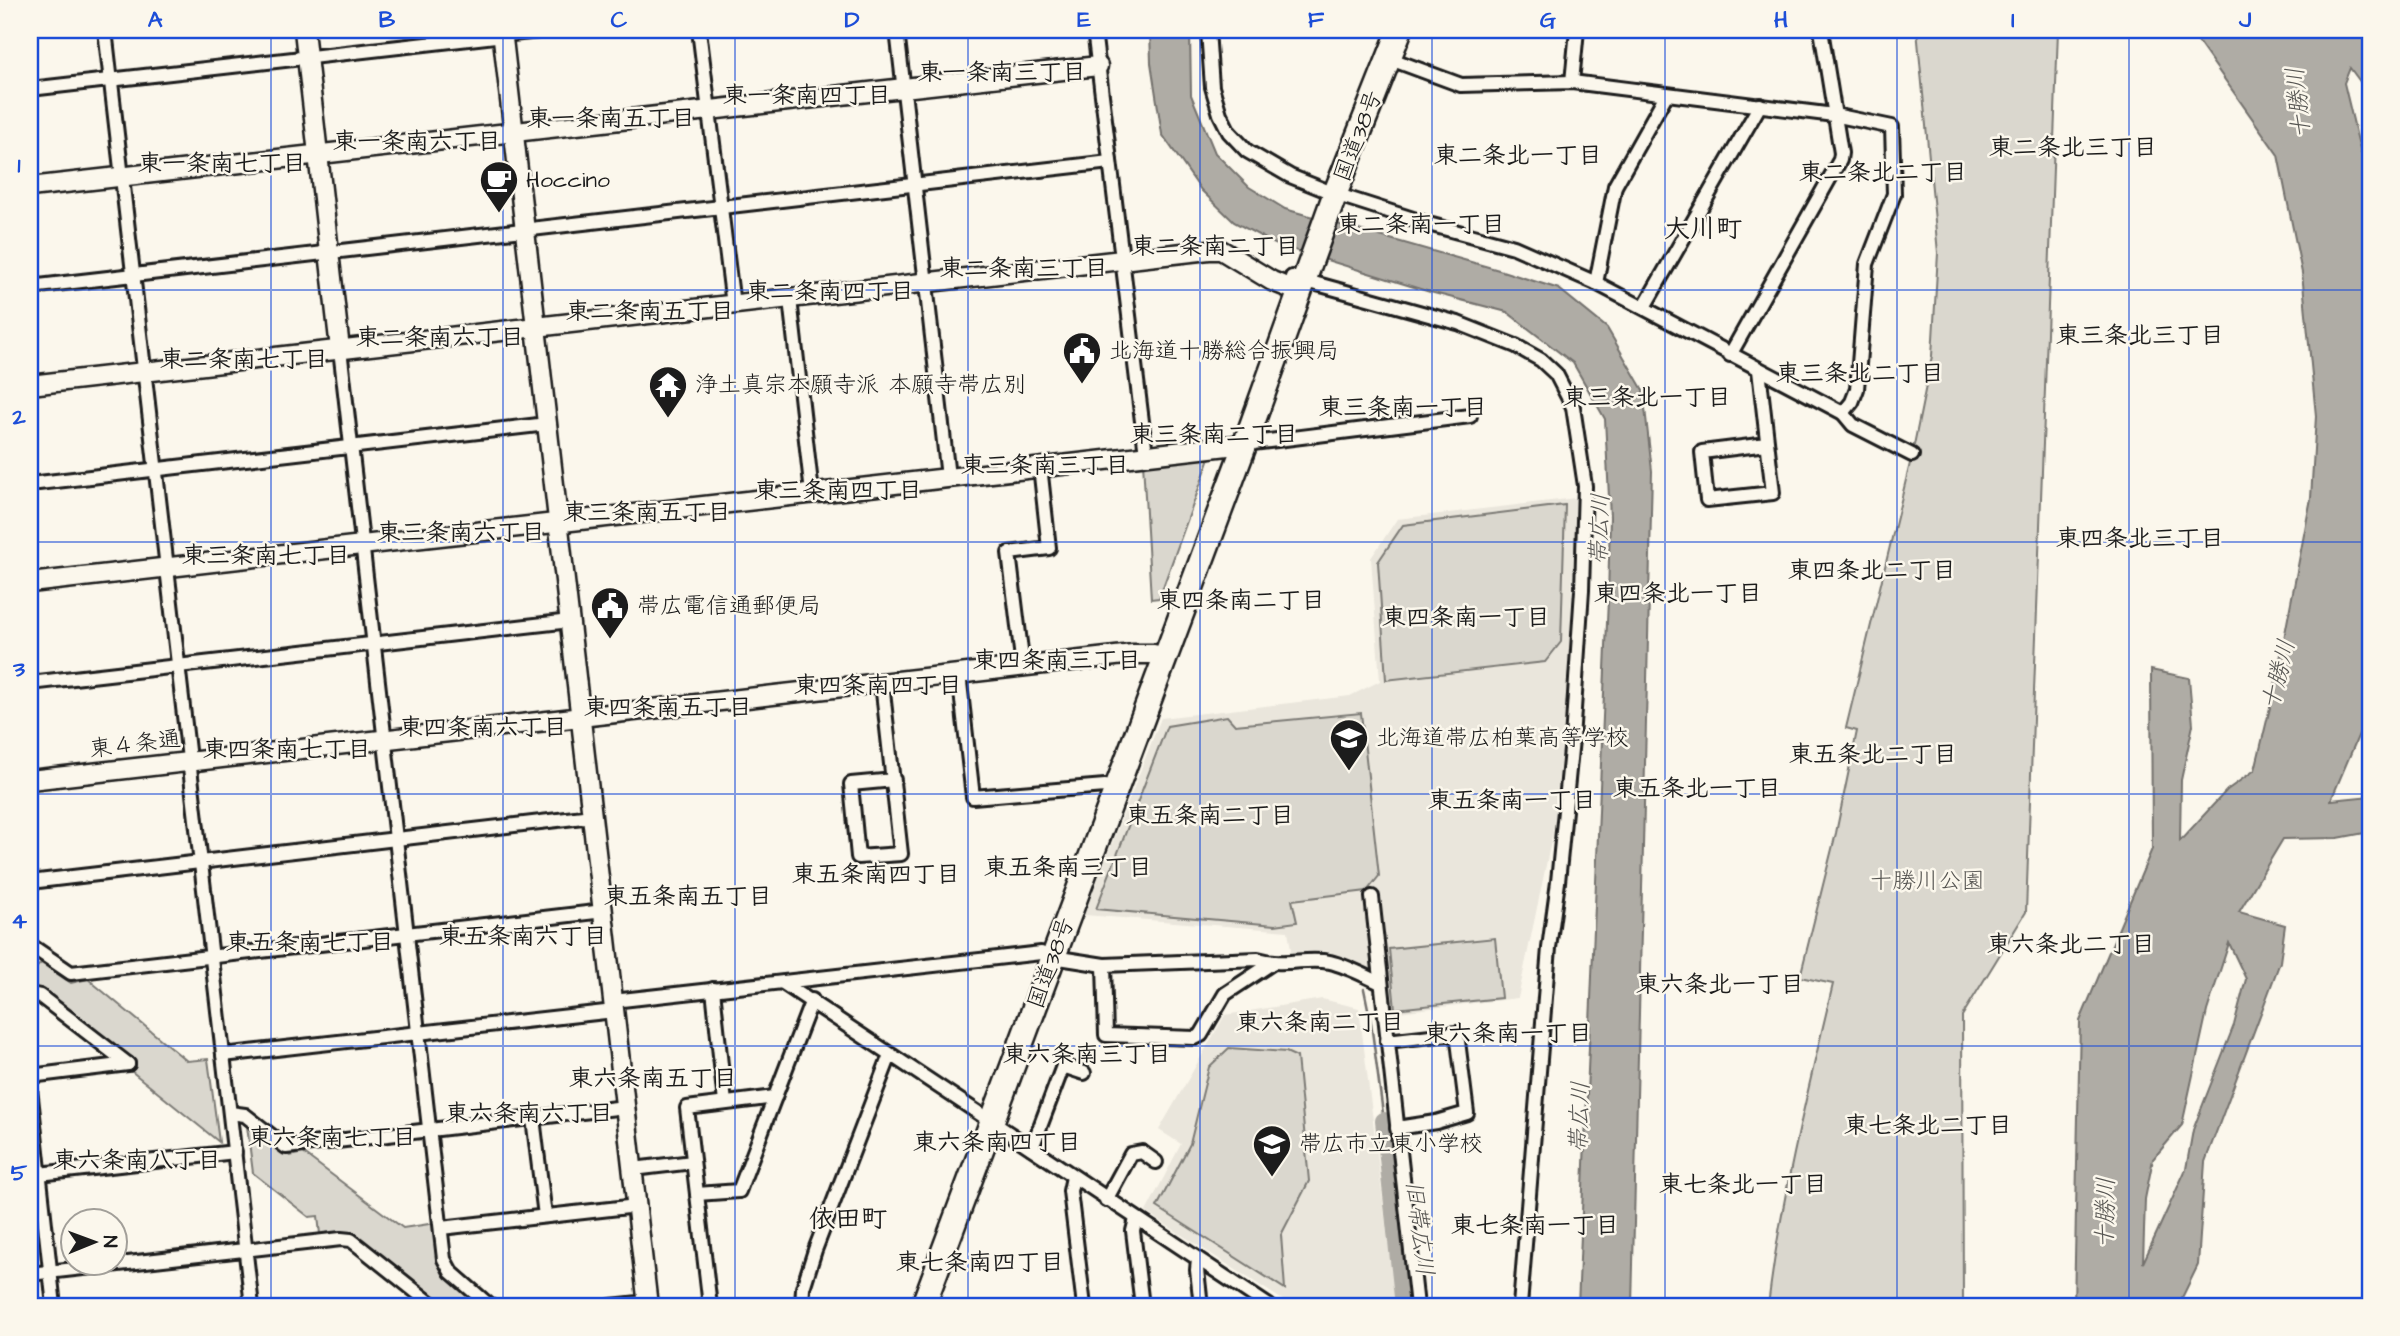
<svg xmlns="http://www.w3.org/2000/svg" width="2400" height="1336" viewBox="0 0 2400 1336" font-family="'Architects Daughter','Klee One',sans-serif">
<rect width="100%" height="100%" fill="#fbf7ec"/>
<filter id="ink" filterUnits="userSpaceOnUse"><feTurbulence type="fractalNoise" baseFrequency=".0143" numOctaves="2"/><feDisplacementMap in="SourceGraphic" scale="14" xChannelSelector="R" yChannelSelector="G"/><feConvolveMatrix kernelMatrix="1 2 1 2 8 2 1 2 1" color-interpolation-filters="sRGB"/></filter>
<g filter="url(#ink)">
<g fill="#eae6dc">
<path d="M1576 498 1569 668 1554 827 1518 998 1389 1013 1385 977 1327 951 1292 956 1288 931 1084 915 1161 718 1350 696 1380 681 1371 558 1397 519Z"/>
<path d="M1322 999 1359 1008 1396 1306H1292L1146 1212 1181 1144 1159 1130 1225 1015Z"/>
</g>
<g fill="#dad7ce" stroke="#7b7a75" stroke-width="2">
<path d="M1917 30H2058L2026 912 1962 1016 1963 1306H1768C1781 1197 1808 1091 1833 984L1800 977 1836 833 1857 731 1846 728 1912 455 1932 356 1938 253Z"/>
<path d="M1211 455 1159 598 1151 599 1143 462Z"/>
<path d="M1565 505 1561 642 1545 662 1386 680 1378 562 1403 525Z"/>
<path d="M1361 713 1379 876 1367 891 1292 900 1297 922 1275 925 1096 909 1167 726 1227 716 1235 725Z"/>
<path d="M1495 938 1501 998 1395 1009 1389 949Z"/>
<path d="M41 963 71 983 88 979 187 1061 208 1059 219 1142 131 1071 135 1061 37 988H30V974Z"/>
<path d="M1229 1048 1286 1052 1297 1057 1309 1181 1281 1235 1285 1289 1157 1207 1190 1144 1209 1067Z"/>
<path d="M247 1126 290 1156 303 1153 403 1228 436 1223 440 1267 485 1306H444L348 1233 320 1234 318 1216 309 1217 253 1173Z"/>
</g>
<g fill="#afaca5" stroke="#74726e" stroke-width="2" fill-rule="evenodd">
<path d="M1150 30H1190L1191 95 1215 153 1249 187 1285 209 1499 270 1559 289 1607 328 1643 390 1652 471 1632 1306H1578L1608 599 1610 517 1605 419 1573 363 1507 312 1430 292 1275 244 1234 222 1201 190 1162 134 1151 63Z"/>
<path d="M2193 30H2362L2370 45V708L2331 800 2370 796V832L2338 838 2283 839 2239 912 2285 925 2280 962 2205 1162 2198 1265 2178 1306H2074L2080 1021 2152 849 2151 670 2189 678 2193 725 2181 780 2180 841 2227 790 2255 770 2274 691 2311 498 2316 416 2302 273 2278 155 2194 36ZM2350 68 2364 87 2361 154 2344 83ZM2229 943 2246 979 2234 1025 2193 1130 2186 1169 2143 1263 2145 1199 2153 1159 2182 1125 2207 1011Z"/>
</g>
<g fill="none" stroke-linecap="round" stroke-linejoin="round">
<path stroke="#74726e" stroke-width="2.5" d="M1364 989 1371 1023 1384 1121"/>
<path stroke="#afaca5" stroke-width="18" d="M1384 1121 1404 1306"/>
<g stroke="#1c1c1c" stroke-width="18">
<g id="street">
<path d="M105 30 252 1306"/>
<path d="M699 30 733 305"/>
<path d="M897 30 948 477"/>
<path d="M1094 30 1146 454"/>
<path d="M1208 30 1212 87 1220 114 1229 132 1247 151 1290 176 1335 194 1432 225 1514 247 1596 283 1843 413 1853 425 1912 455"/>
<path d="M1388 58 1461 85 1572 82 1834 115 1892 127 1894 194 1867 264 1857 389 1852 402 1843 413"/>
<path d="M1572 82 1577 30"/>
<path d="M30 89 548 30"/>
<path d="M1292 277 1458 323 1516 346 1541 360 1556 374 1573 407 1585 486 1582 590 1572 739 1558 882 1549 948 1520 1306"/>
<path d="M1596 283 1615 186 1666 95"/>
<path d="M30 287 1110 162"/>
<path d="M790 299 812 493"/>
<path d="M1644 307 1760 105"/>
<path d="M340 349 444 1259 451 1272 490 1306"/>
<path d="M1730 355 1840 160 1841 153 1821 30"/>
<path d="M1759 370 1773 493 1707 500 1702 452 1767 444"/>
<path d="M1245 444 1470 416"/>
<path d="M30 484 547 424"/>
<path d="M1023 667 1009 553 1049 548 1040 466"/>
<path d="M959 674 973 797 1105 786"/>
<path d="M30 683 570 621"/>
<path d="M882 683 901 854 858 857 851 784 894 780"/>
<path d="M30 882 592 816"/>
<path d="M1372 897 1417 1306"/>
<path d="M30 945 71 973 604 911"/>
<path d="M1053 957 1104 965 1258 959C1284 967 1306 957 1330 962 1347 966 1365 976 1381 983"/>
<path d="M1104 965 1106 1035 1195 1038 1201 1035 1225 994 1272 963"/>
<path d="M783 983 1269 1306"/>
<path d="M713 989 725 1103"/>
<path d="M30 994 40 996 128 1064"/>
<path d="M613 1001 1041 953"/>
<path d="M1387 1041 1457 1033 1467 1113 1436 1122 1397 1128"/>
<path d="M223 1055 614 1011"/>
<path d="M30 1076 128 1064"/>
<path d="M30 1088 54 1306"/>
<path d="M230 1113 245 1115 286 1147 625 1107"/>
<path d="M533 1118 545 1216"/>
<path d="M1032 1148 1063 1066 1084 1073"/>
<path d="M633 1169 693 1162"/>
<path d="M30 1175 235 1152"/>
<path d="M1073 1177 1070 1191 1084 1306"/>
<path d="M697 1194 739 1191 812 1000"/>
<path d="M1106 1200 1131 1154 1142 1152 1156 1162"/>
<path d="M1136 1219 1133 1231 1142 1306"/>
<path d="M441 1228 637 1206"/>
<path d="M1198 1259 1197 1270 1201 1306"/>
<path d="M30 1274 341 1239 351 1240 360 1247 434 1306"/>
<path d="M611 1306 648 1302"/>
<path d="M710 1306 687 1108 775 1097"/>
<path d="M802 1306 803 1288 815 1250 890 1055"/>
</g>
</g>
<g stroke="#1c1c1c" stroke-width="23">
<g id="secondary">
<path d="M304 30 340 349"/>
<path d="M502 30 648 1306"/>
<path d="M30 187 1098 66"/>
<path d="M30 385 1209 250H1221L1272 281 1299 292"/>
<path d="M30 583 1245 444"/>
<path d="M30 780 1133 654H1154L1164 657"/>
</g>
</g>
<g stroke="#1c1c1c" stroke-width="28">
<path id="highway" d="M923 1306 1245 444 1335 194 1400 30"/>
</g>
<use href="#street" stroke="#fbf7ec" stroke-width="12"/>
<use href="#secondary" stroke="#fbf7ec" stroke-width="18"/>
<use href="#highway" stroke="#fbf7ec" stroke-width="23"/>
</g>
</g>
<path fill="none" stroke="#1d4ed8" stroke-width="2" stroke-opacity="0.55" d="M271 30V1306M503 30V1306M735 30V1306M968 30V1306M1200 30V1306M1432 30V1306M1665 30V1306M1897 30V1306M2129 30V1306M30 290H2370M30 542H2370M30 794H2370M30 1046H2370"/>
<defs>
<g id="cafe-pin" transform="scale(2.0125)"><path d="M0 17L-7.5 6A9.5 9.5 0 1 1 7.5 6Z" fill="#1c1c1c" stroke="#fbf7ec"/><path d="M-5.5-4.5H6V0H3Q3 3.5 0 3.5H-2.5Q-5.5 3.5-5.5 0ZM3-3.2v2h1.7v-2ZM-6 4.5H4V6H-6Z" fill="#fff"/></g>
<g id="civic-pin" transform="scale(2.0125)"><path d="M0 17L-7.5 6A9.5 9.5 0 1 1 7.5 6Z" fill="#1c1c1c" stroke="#fbf7ec"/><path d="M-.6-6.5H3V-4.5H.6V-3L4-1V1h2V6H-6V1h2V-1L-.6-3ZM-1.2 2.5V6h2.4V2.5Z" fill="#fff"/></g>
<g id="temple-pin" transform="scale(2.0125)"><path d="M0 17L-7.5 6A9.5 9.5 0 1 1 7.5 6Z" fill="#1c1c1c" stroke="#fbf7ec"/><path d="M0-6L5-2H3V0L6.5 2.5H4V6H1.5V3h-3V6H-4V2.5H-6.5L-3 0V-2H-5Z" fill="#fff"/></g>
<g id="school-pin" transform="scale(2.0125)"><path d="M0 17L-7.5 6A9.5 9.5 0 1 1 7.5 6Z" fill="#1c1c1c" stroke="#fbf7ec"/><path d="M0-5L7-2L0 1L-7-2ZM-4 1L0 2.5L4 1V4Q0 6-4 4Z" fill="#fff"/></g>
</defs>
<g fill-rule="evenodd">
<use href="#cafe-pin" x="499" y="180"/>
<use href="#civic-pin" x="1082" y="351"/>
<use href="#temple-pin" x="668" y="385"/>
<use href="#civic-pin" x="610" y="606"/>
<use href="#school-pin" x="1349" y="738"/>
<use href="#school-pin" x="1272" y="1144"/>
</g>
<g text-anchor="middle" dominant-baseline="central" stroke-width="5" stroke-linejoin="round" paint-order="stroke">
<g font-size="23" fill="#1c1c1c" stroke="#fbf7ec">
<text transform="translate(1358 136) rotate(-69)">国道38号</text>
<text transform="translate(135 744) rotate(-7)">東４条通</text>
<text transform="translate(1051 963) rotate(-70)">国道38号</text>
</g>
<g font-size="23" fill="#1c1c1c" stroke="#fbf7ec" text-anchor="start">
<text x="526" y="180">Hoccino</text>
<text x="1109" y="351">北海道十勝総合振興局</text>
<text x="695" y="385">浄土真宗本願寺派 本願寺帯広別</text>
<text x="637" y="606">帯広電信通郵便局</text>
<text x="1376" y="738">北海道帯広柏葉高等学校</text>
<text x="1299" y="1144">帯広市立東小学校</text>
</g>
<g font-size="23" fill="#555451" stroke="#fbf7ec">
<text x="1927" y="881">十勝川公園</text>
</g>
<g font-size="24" font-weight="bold" fill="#1c1c1c" stroke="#fbf7ec">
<text x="1002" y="73">東一条南三丁目</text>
<text x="807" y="96">東一条南四丁目</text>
<text x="611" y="119">東一条南五丁目</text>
<text x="417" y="142">東一条南六丁目</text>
<text x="2073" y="148">東二条北三丁目</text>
<text x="1518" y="156">東二条北一丁目</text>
<text x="222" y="164">東一条南七丁目</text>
<text x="1883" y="173">東二条北二丁目</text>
<text x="1421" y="225">東二条南一丁目</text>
<text x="1215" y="247">東二条南二丁目</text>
<text x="1024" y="269">東二条南三丁目</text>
<text x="830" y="292">東二条南四丁目</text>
<text x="650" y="312">東二条南五丁目</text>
<text x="2140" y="336">東三条北三丁目</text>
<text x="440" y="338">東二条南六丁目</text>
<text x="244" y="360">東二条南七丁目</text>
<text x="1860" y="374">東三条北二丁目</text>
<text x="1647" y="398">東三条北一丁目</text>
<text x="1403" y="408">東三条南一丁目</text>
<text x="1214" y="435">東三条南二丁目</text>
<text x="1045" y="466">東三条南三丁目</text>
<text x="838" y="491">東三条南四丁目</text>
<text x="647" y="513">東三条南五丁目</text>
<text x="461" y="533">東三条南六丁目</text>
<text x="2140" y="539">東四条北三丁目</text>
<text x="266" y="556">東三条南七丁目</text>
<text x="1872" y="571">東四条北二丁目</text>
<text x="1678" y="594">東四条北一丁目</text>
<text x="1241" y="601">東四条南二丁目</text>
<text x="1466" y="618">東四条南一丁目</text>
<text x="1057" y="661">東四条南三丁目</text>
<text x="878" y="686">東四条南四丁目</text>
<text x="668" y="708">東四条南五丁目</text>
<text x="483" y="728">東四条南六丁目</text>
<text x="287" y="750">東四条南七丁目</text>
<text x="1873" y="755">東五条北二丁目</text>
<text x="1697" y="789">東五条北一丁目</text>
<text x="1512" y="801">東五条南一丁目</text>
<text x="1210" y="816">東五条南二丁目</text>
<text x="1068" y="868">東五条南三丁目</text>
<text x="876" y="875">東五条南四丁目</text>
<text x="688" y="897">東五条南五丁目</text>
<text x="523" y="937">東五条南六丁目</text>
<text x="310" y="943">東五条南七丁目</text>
<text x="2071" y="945">東六条北二丁目</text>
<text x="1720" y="985">東六条北一丁目</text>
<text x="1320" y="1023">東六条南二丁目</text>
<text x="1508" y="1034">東六条南一丁目</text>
<text x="1087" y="1055">東六条南三丁目</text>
<text x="653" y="1079">東六条南五丁目</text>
<text x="529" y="1114">東六条南六丁目</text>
<text x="1928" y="1126">東七条北二丁目</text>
<text x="332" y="1138">東六条南七丁目</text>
<text x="997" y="1143">東六条南四丁目</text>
<text x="137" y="1161">東六条南八丁目</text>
<text x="1743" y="1185">東七条北一丁目</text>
<text x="1535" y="1226">東七条南一丁目</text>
<text x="980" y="1263">東七条南四丁目</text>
</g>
<g font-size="24" font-style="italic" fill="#575653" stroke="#fbf7ec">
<text transform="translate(2299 103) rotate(-96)">十勝川</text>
<text transform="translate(1600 529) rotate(-88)">帯広川</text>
<text transform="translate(2279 675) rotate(-76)">十勝川</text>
<text transform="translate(1580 1117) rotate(-88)">帯広川</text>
<text transform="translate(2106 1213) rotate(-89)">十勝川</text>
<text transform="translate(1419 1228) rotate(83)">旧帯広川</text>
</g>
<g font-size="26" font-weight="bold" fill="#1c1c1c" stroke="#fbf7ec">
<text x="1703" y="229">大川町</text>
<text x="848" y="1219">依田町</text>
</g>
</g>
<rect width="2400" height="1336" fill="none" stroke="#fbf7ec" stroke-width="77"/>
<g transform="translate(94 1242) rotate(89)"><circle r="33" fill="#fbf7ec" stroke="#a29f99" stroke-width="2"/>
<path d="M0-5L12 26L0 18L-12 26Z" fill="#1c1c1c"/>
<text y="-10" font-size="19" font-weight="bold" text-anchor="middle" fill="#1c1c1c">N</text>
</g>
<rect x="38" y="38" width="2324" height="1260" fill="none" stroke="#1d4ed8" stroke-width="2.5"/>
<g font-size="23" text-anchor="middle" font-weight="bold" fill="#1d4ed8">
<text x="155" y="27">A</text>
<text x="387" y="27">B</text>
<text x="619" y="27">C</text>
<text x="852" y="27">D</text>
<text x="1084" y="27">E</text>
<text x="1316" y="27">F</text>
<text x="1548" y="27">G</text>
<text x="1781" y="27">H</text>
<text x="2013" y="27">I</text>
<text x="2245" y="27">J</text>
<text x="19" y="172">1</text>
<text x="19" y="424">2</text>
<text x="19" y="676">3</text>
<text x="19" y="928">4</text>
<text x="19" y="1180">5</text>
</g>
</svg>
